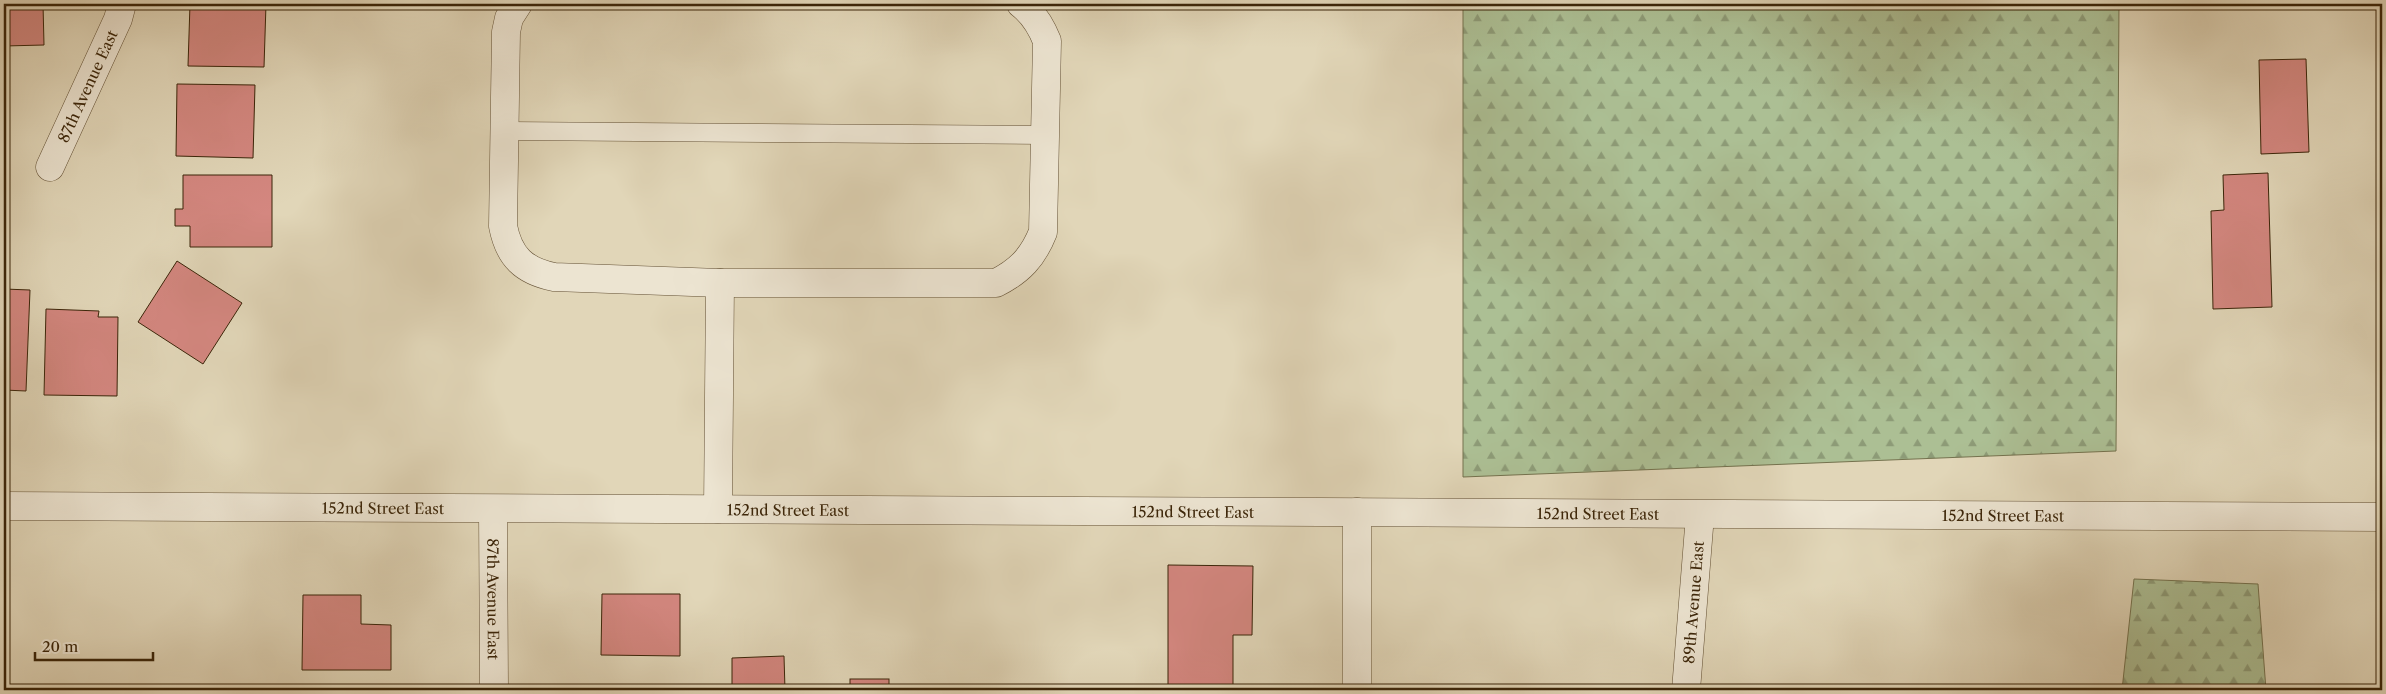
<svg xmlns="http://www.w3.org/2000/svg" width="2386" height="694" viewBox="0 0 2386 694" font-family="'Libre Caslon Text',serif">
<defs>
<pattern id="forest-firs" width="22" height="20" patternUnits="userSpaceOnUse" patternTransform="scale(1.25)"><rect width="22" height="20" fill="#acbf94"/><path d="M5 1l3.5 6h-7zM16 11l3.5 6h-7z" fill="#8d9b77"/></pattern>
</defs>
<rect width="100%" height="100%" fill="#e1d6b8"/>
<filter id="stains"><feTurbulence type="fractalNoise" baseFrequency=".004" numOctaves="4"/><feColorMatrix values="0 0 0 0 .2 0 0 0 0 .09 0 0 0 0 .02 0 0 0 .5 -.17"/></filter>
<radialGradient id="worn" r=".72"><stop offset=".6" stop-color="#630" stop-opacity="0"/><stop offset="1" stop-color="#630" stop-opacity=".3"/></radialGradient>
<g fill="url(#forest-firs)" stroke="#74724e">
<path d="M1463 4H2119L2116 451 1463 477Z"/>
<path d="M2134 579 2258 584 2266 690H2122Z"/>
</g>
<g fill="#d48780" stroke="#3b2509">
<path d="M4 4H43L44 45 4 46Z"/>
<path d="M190 4H266L264 67 188 66Z"/>
<path d="M2306 59 2309 152 2261 154 2259 60Z"/>
<path d="M177 84 255 85 253 158 176 156Z"/>
<path d="M2268 173 2272 307 2213 309 2211 211 2224 210 2223 175Z"/>
<path d="M183 175H272V247H190V226H175V209H183Z"/>
<path d="M177 261 242 303 203 364 138 322Z"/>
<path d="M4 289 30 290 26 391 4 390Z"/>
<path d="M46 309 99 311 98 317H118L117 396 44 395Z"/>
<path d="M1168 565 1253 566 1252 635H1233V689H1168Z"/>
<path d="M602 594H680V656L601 655Z"/>
<path d="M303 595H361V624L391 625V670H302Z"/>
<path d="M784 656 785 690H732V658Z"/>
<rect x="850" y="679" width="39" height="11"/>
<path d="M393 685V690H312L311 687Z"/>
</g>
<g fill="none" stroke-linecap="round" stroke-linejoin="round">
<g stroke="#645135" stroke-width="19">
<path id="service" d="M504 131 1045 135"/>
</g>
<g stroke="#645135" stroke-width="29">
<g id="minor">
<path d="M518 4 509 18 506 32 503 226C509 257 524 271 554 277L720 283H996C1020 271 1033 257 1043 232L1047 41C1041 26 1034 14 1021 4"/>
<path id="s1" d="M50 167 118 19 122 4"/>
<path id="s2" d="M493 509 494 690"/>
<path d="M718 509 720 283"/>
<path d="M1357 690V512"/>
<path id="s3" d="M1686 690 1700 515"/>
</g>
</g>
<g stroke="#645135" stroke-width="29">
<g id="tertiary">
<path id="s4" d="M4 506 2382 517"/>
</g>
</g>
<use href="#service" stroke="#ece4d1" stroke-width="18"/>
<use href="#minor" stroke="#ece4d1" stroke-width="28"/>
<use href="#tertiary" stroke="#ece4d1" stroke-width="28"/>
</g>
<g text-anchor="middle" dominant-baseline="central" stroke-width="4.5" stroke-linejoin="round" paint-order="stroke">
<g font-size="15" fill="#3b2509" stroke="#ece4d1">
<text stroke="none"><textPath href="#s1" startOffset="89">87th Avenue East</textPath></text>
<text stroke="none"><textPath href="#s4" startOffset="379">152nd Street East</textPath></text>
<text stroke="none"><textPath href="#s4" startOffset="784">152nd Street East</textPath></text>
<text stroke="none"><textPath href="#s4" startOffset="1189">152nd Street East</textPath></text>
<text stroke="none"><textPath href="#s4" startOffset="1594">152nd Street East</textPath></text>
<text stroke="none"><textPath href="#s4" startOffset="1999">152nd Street East</textPath></text>
<text stroke="none"><textPath href="#s2" startOffset="90">87th Avenue East</textPath></text>
<text stroke="none"><textPath href="#s3" startOffset="88">89th Avenue East</textPath></text>
</g>
</g>
<rect width="2386" height="694" fill="none" stroke="#e1d6b8" stroke-width="20"/>
<rect x="5" y="5" width="2376" height="684" fill="none" stroke="#3b2509" stroke-width="2.5"/>
<rect x="10" y="10" width="2366" height="674" fill="none" stroke="#3b2509"/>
<path d="M35 652v8h118v-8" fill="none" stroke="#3b2509" stroke-width="2.5"/>
<text x="42" y="652" font-size="15" fill="#3b2509" stroke="#ece4d1" stroke-width="4" paint-order="stroke">20 m</text>
<rect width="100%" height="100%" filter="url(#stains)"/>
<rect width="100%" height="100%" fill="url(#worn)"/>
</svg>
